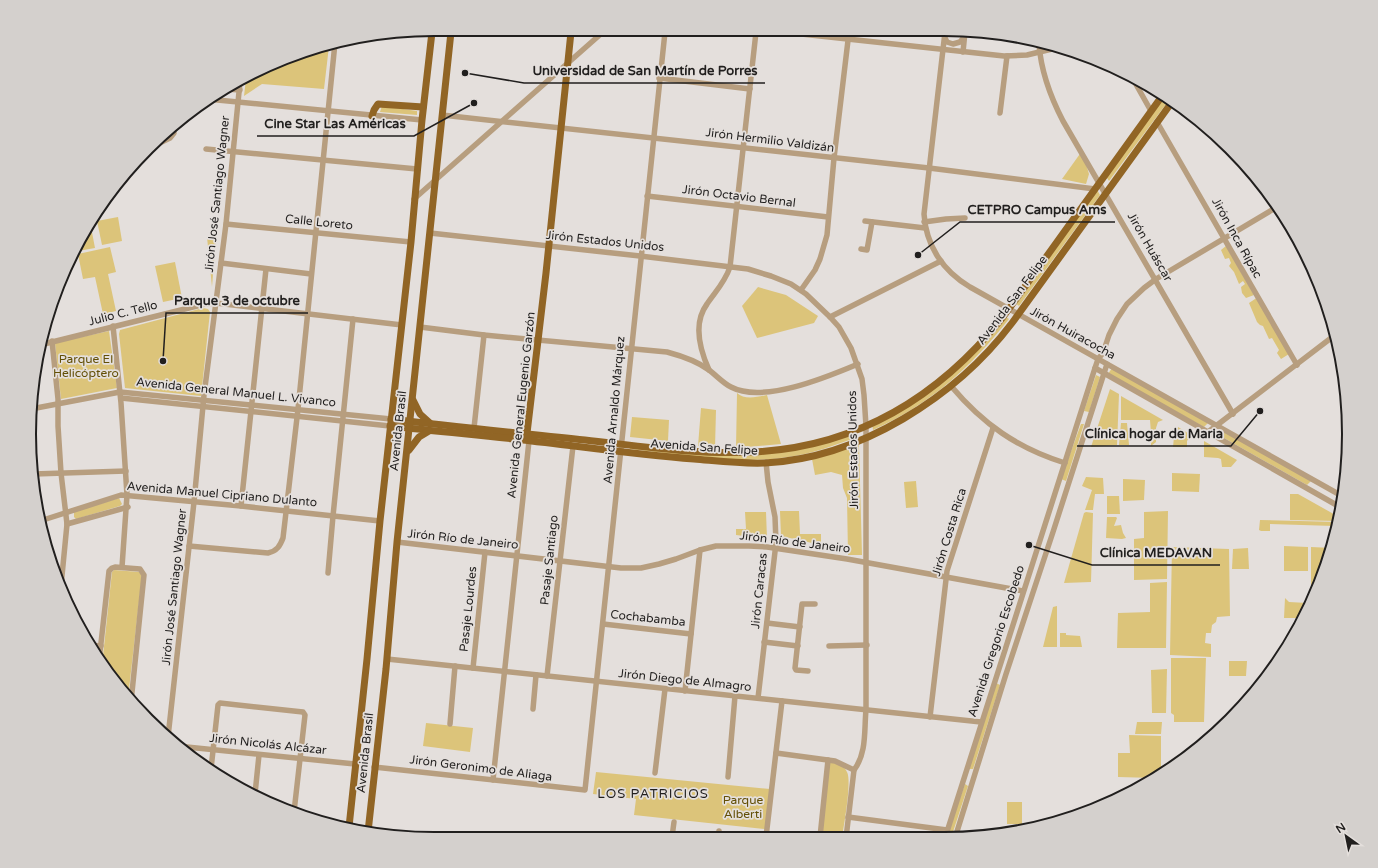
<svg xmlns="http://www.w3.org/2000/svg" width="1378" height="868" viewBox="0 0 1378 868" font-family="'Varela Round',sans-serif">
<rect width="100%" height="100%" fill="#e4dfdc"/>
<g fill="#dcc47a">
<path d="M324 46H329L324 89 262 84 244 96 246 79 304 50Z"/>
<path d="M1162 96 1169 100 1109 181 1105 175Z"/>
<path d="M382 106 417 111V115L380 112Z"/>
<path d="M1082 151 1089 174 1086 184 1062 179Z"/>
<path d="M1096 188 1100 195 1019 306 1014 302Z"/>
<path d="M118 217 122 241 102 245 97 221Z"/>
<path d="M90 222 95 248 78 251C76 240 84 231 90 222Z"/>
<path d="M207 237H216L212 287Z"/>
<path d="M1226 246 1254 295 1246 298 1242 293 1241 287 1245 284 1243 281 1239 284 1234 272 1229 266 1231 263 1229 258 1225 259 1221 250Z"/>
<path d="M110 247 116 272 108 274 116 311 103 314 95 277 83 279 78 254Z"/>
<path d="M175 262 182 298 163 302 155 266Z"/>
<path d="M758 287 786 295 818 316 814 323 757 338 742 306Z"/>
<path d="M1258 297 1289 354 1281 359 1277 353 1279 350 1272 338 1269 339 1263 326 1260 325 1257 322 1249 303Z"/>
<path d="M203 308 208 309 210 312 201 396 125 388 119 334 120 330Z"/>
<path d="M1003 315 1009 319C970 368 931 404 873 430L872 424 937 384Z"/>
<path d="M109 331 117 388 61 399 55 343Z"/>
<path d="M1112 368 1208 423 1204 427 1108 374Z"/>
<path d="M1096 375 1100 377 1089 412 1084 411Z"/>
<path d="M1110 389 1119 394 1117 445 1091 447Z"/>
<path d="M737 393C744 400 757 397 767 395L781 444 736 448Z"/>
<path d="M1121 396 1163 420 1158 422 1156 428V442L1151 446V437H1148V433H1151L1150 420H1121Z"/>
<path d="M701 408 716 410 715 448 698 446Z"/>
<path d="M632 417 669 420 668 441 630 437Z"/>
<path d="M1121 423H1127L1129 445H1119Z"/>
<path d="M1081 424H1084L1066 481 1061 479Z"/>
<path d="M1178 427 1191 435 1187 441V447H1173L1174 437Z"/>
<path d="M1220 429 1311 481 1307 485 1217 434Z"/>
<path d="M857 430 858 437C835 445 812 454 788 457 736 465 682 455 630 449V446L761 453Z"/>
<path d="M1204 441 1237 460 1231 467H1222L1221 459 1218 458 1204 457Z"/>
<path d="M859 445 862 555H848L847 498 843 488 842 475 831 472 815 475 812 459Z"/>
<path d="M1172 473 1200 474 1199 492 1172 491Z"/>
<path d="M1086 477 1103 478 1104 494H1095L1093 510H1085L1092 490 1082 486Z"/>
<path d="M1123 479 1145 480 1144 500 1123 501Z"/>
<path d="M916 481 918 507 906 508 904 482Z"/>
<path d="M1290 494H1298L1339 517 1338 521 1290 520Z"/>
<path d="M1107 496H1119L1120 514H1107Z"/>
<path d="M119 498 122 504 120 506 76 519 74 517V512Z"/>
<path d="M780 511H799L800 534H821V545L781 536Z"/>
<path d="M1168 511 1167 579 1134 580V539L1144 538V512Z"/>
<path d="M745 512H766L767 539 736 535V529H746Z"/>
<path d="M1086 512 1093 513 1091 582 1064 583 1084 513Z"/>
<path d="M1107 517H1116L1117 518 1114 526 1121 525 1123 533 1126 538 1122 539 1106 538Z"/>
<path d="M1260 520 1338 522 1335 537 1334 526 1270 524V531H1261L1259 530Z"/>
<path d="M1284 546 1308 547V571H1284Z"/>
<path d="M1172 547 1229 549 1230 616 1217 617 1216 622 1212 625 1211 633H1206L1205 643 1211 644V657L1170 655Z"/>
<path d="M1311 547 1332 548 1312 599H1311Z"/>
<path d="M1248 548 1249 569H1232L1233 549Z"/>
<path d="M114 570 139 572 142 575 129 689 126 690H121L102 665 112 572Z"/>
<path d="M1167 582 1166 648H1117L1118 613 1150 612V583Z"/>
<path d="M1285 598 1289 602 1307 603 1308 612 1304 618H1284Z"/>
<path d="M1057 606V647H1043L1053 607Z"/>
<path d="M1060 633H1066V635L1080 636 1082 647H1060Z"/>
<path d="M1171 658H1206L1204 722H1174V715L1171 713Z"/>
<path d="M1229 661H1247L1246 676H1229Z"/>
<path d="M1167 669 1166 713H1152L1151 670Z"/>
<path d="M996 683 1000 685 973 769H969Z"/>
<path d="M1137 722H1162L1161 734H1135Z"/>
<path d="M426 723 473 728 470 752 423 746Z"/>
<path d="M1129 735 1161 736V774L1154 778 1118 777V753H1130Z"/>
<path d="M829 762C837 763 843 764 847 772 852 781 844 825 842 838L821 837Z"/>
<path d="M596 772 770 789 765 829 634 815 636 799 593 794Z"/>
<path d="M965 784 968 786 951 838H946Z"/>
<rect x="1007" y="802" width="15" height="22"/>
</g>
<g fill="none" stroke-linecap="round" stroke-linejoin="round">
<g stroke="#b79e7f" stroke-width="5.5">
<path d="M783 32 1004 56 1027 55 1056 48"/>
<path d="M945 32 924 214C926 246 943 271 970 287L1342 496"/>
<path d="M945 38 947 42 953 44 960 42 964 37"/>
<path d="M1039 44C1041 72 1050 96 1063 121L1233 414"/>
<path d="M963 52 965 32"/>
<path d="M659 78 750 89"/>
<path d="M1133 79 1151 111"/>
<path d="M227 89 240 90"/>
<path d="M207 99 422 120"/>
<path d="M1000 113 1007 56"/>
<path d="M442 115 929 168 1095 189"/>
<path d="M1157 122 1297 365"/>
<path d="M206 149 417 169"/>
<path d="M145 150 170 138 174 133 173 127"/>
<path d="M647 196 828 217"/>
<path d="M414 199 603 32"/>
<path d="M865 221 925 228"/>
<path d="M924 222 946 219 965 218"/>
<path d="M226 224 411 242"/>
<path d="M430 233 640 256 748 269 771 276 791 284 806 294 830 317 839 327 851 348 862 379 864 395 866 426V710C864 730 867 753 854 770L846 838"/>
<path d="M861 249 867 250 872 222"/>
<path d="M221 263 311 274"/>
<path d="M801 290 815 270 820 259 827 235 834 158 849 32"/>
<path d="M830 317 941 261"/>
<path d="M113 326 121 403 127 495 122 567"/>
<path d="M420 327 484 335 667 352C682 356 697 361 709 370 717 376 723 383 731 387 763 404 827 377 858 364"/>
<path d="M52 341 58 399V426L61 473 67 524 61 586"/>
<path d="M40 345 205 304 216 303 402 325"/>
<path d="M1095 368 1340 507"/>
<path d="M709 370C700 350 693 323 707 304 716 291 725 282 730 267L756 32"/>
<path d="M951 386C983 424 1017 448 1065 463"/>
<path d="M121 398 390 426"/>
<path d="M31 409 120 392 391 419"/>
<path d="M474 428 484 335"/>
<path d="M1208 432 1335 335"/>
<path d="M34 474 126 471"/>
<path d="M241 506 266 269"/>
<path d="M40 521 121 495 241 506 380 521"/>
<path d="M67 524 128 507"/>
<path d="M397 542 621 568H641L659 564 676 559 700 550 716 546H749L767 547 847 559 1023 591"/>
<path d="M189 546 268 553C277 551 280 546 283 538L298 409 335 43"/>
<path d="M328 573 333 516 353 319"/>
<path d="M767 623 800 627"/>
<path d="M603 624 691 634"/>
<path d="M764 642 798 646"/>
<path d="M89 645 101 646"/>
<path d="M829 646 867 645"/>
<path d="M387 659 981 722"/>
<path d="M99 661 109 571 112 568 115 567 140 569 144 575 131 702"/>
<path d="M473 668 485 552"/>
<path d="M808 671 796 670 795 668 802 604H815"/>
<path d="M547 676 573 446"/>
<path d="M685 691 700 550"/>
<path d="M758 698 776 543 775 517 768 482 766 462"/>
<path d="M533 709 536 675"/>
<path d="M930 717 947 571 993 428"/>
<path d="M450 724 455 666"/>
<path d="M168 737 194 502 204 395 226 224 240 82"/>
<path d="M177 746 355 764"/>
<path d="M776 753 835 761 854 770"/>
<path d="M374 767 585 790C612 538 637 285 665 32"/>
<path d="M211 769 218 705 220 703 303 712 305 715 294 812"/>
<path d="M655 773 665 689"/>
<path d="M728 777 735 696"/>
<path d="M493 780 529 441"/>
<path d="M255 794 259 755"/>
<path d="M848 817 947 830"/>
<path d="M672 837 674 822"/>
<path d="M719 837V831"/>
<path d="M766 837 782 701"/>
<path d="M820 837 828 760"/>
<path d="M945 838 1095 368 1098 359 1103 353 1109 335 1117 319 1127 304 1144 288 1156 279 1277 207"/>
<path d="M955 838 1006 674 1053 532 1107 364"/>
</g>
<g stroke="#916525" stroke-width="7">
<path d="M372 116 374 110 378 104 423 107"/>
<path d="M413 400 420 414 430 423"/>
<path d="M391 419C455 427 520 433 585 440 640 446 697 455 753 452 857 447 939 397 1003 317L1162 96"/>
<path d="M1347 422 1348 464"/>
<path d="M390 426C451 433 513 438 574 446 614 451 654 456 694 459 718 461 741 464 765 463 860 458 956 397 1012 323L1172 102"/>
<path d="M528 438 527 433 546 273 571 32"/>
<path d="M409 450 419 437 429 431"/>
<path d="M349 827 367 659 380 521 411 242 422 120 432 32"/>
<path d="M368 832 386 669 397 542 451 32"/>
</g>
</g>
<g text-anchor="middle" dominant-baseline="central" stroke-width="3.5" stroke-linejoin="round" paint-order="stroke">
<g font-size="12" fill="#211f1e" stroke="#e4dfdc">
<text transform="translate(770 140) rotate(7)">Jirón Hermilio Valdizán</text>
<text transform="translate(217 194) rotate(-84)">Jirón José Santiago Wagner</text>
<text transform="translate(739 196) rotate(7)">Jirón Octavio Bernal</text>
<text transform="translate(319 222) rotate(6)">Calle Loreto</text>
<text transform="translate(1237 238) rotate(61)">Jirón Inca Rípac</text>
<text transform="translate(605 241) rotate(6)">Jirón Estados Unidos</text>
<text transform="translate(1150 247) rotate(60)">Jirón Huáscar</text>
<text transform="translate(1012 300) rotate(-53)">Avenida San Felipe</text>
<text transform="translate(123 313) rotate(-14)">Julio C. Tello</text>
<text transform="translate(1073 333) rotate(29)">Jirón Huiracocha</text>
<text transform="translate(236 392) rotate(6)">Avenida General Manuel L. Vivanco</text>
<text transform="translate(521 405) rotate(-84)">Avenida General Eugenio Garzón</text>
<text transform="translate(614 410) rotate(-85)">Avenida Arnaldo Márquez</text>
<text transform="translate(398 431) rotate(-84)">Avenida Brasil</text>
<text transform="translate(704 447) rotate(4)">Avenida San Felipe</text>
<text transform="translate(853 450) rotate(-91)">Jirón Estados Unidos</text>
<text transform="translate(222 494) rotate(5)">Avenida Manuel Cipriano Dulanto</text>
<text transform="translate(949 532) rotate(-73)">Jirón Costa Rica</text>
<text transform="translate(463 539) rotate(6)">Jirón Río de Janeiro</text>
<text transform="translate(795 542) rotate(7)">Jirón Río de Janeiro</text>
<text transform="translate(549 560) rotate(-84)">Pasaje Santiago</text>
<text transform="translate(174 587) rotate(-84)">Jirón José Santiago Wagner</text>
<text transform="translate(759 591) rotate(-84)">Jirón Caracas</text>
<text transform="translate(468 609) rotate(-84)">Pasaje Lourdes</text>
<text transform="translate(648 618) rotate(6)">Cochabamba</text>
<text transform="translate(996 641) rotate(-72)">Avenida Gregorio Escobedo</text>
<text transform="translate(685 680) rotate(6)">Jirón Diego de Almagro</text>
<text transform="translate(268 744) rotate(6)">Jirón Nicolás Alcázar</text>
<text transform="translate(365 753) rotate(-84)">Avenida Brasil</text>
<text transform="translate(481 768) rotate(7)">Jirón Geronimo de Aliaga</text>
</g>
<g font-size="12" fill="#634f05" stroke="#e4dfdc">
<text x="86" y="359">Parque El<tspan x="86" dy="14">Helicóptero</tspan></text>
<text x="743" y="800">Parque<tspan x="743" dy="14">Alberti</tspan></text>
</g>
<g font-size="13" letter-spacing="1" fill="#211f1e" stroke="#e4dfdc">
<text x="653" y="794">LOS PATRICIOS</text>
</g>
</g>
<path d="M0 0H1378V868H0ZM434 36H944A398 398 0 0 1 1342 434V434A398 398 0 0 1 944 832H434A398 398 0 0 1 36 434V434A398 398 0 0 1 434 36Z" fill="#d4d0cd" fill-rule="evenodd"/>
<path fill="none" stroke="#211f1e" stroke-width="2" d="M434 36H944A398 398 0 0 1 1342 434V434A398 398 0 0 1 944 832H434A398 398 0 0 1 36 434V434A398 398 0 0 1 434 36Z"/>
<path fill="none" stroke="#211f1e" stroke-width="1.5" d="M465 73L524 83H765M474 103L414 136H257M918 255L960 222H1115M163 361L166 313H308M1260 411L1231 446H1077M1029 545L1092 565H1220"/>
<g fill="#211f1e" stroke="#e4dfdc" stroke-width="1.5">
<circle cx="465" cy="73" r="4"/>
<circle cx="474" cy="103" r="4"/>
<circle cx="918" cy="255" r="4"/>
<circle cx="163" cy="361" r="4"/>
<circle cx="1260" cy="411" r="4"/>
<circle cx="1029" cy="545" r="4"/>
</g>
<g font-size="13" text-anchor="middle" font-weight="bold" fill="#211f1e" stroke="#e4dfdc" stroke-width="3.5" stroke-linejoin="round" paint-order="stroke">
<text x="645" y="75">Universidad de San Martín de Porres</text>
<text x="335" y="128">Cine Star Las Américas</text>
<text x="1037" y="214">CETPRO Campus Ams</text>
<text x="237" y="305">Parque 3 de octubre</text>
<text x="1154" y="438">Clínica hogar de Maria</text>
<text x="1156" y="557">Clínica MEDAVAN</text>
</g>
<g transform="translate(1346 836) rotate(327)" stroke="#e4dfdc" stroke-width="3" paint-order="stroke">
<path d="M0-3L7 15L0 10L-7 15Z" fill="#211f1e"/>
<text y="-6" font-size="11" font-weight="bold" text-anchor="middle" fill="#211f1e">N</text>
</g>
</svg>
